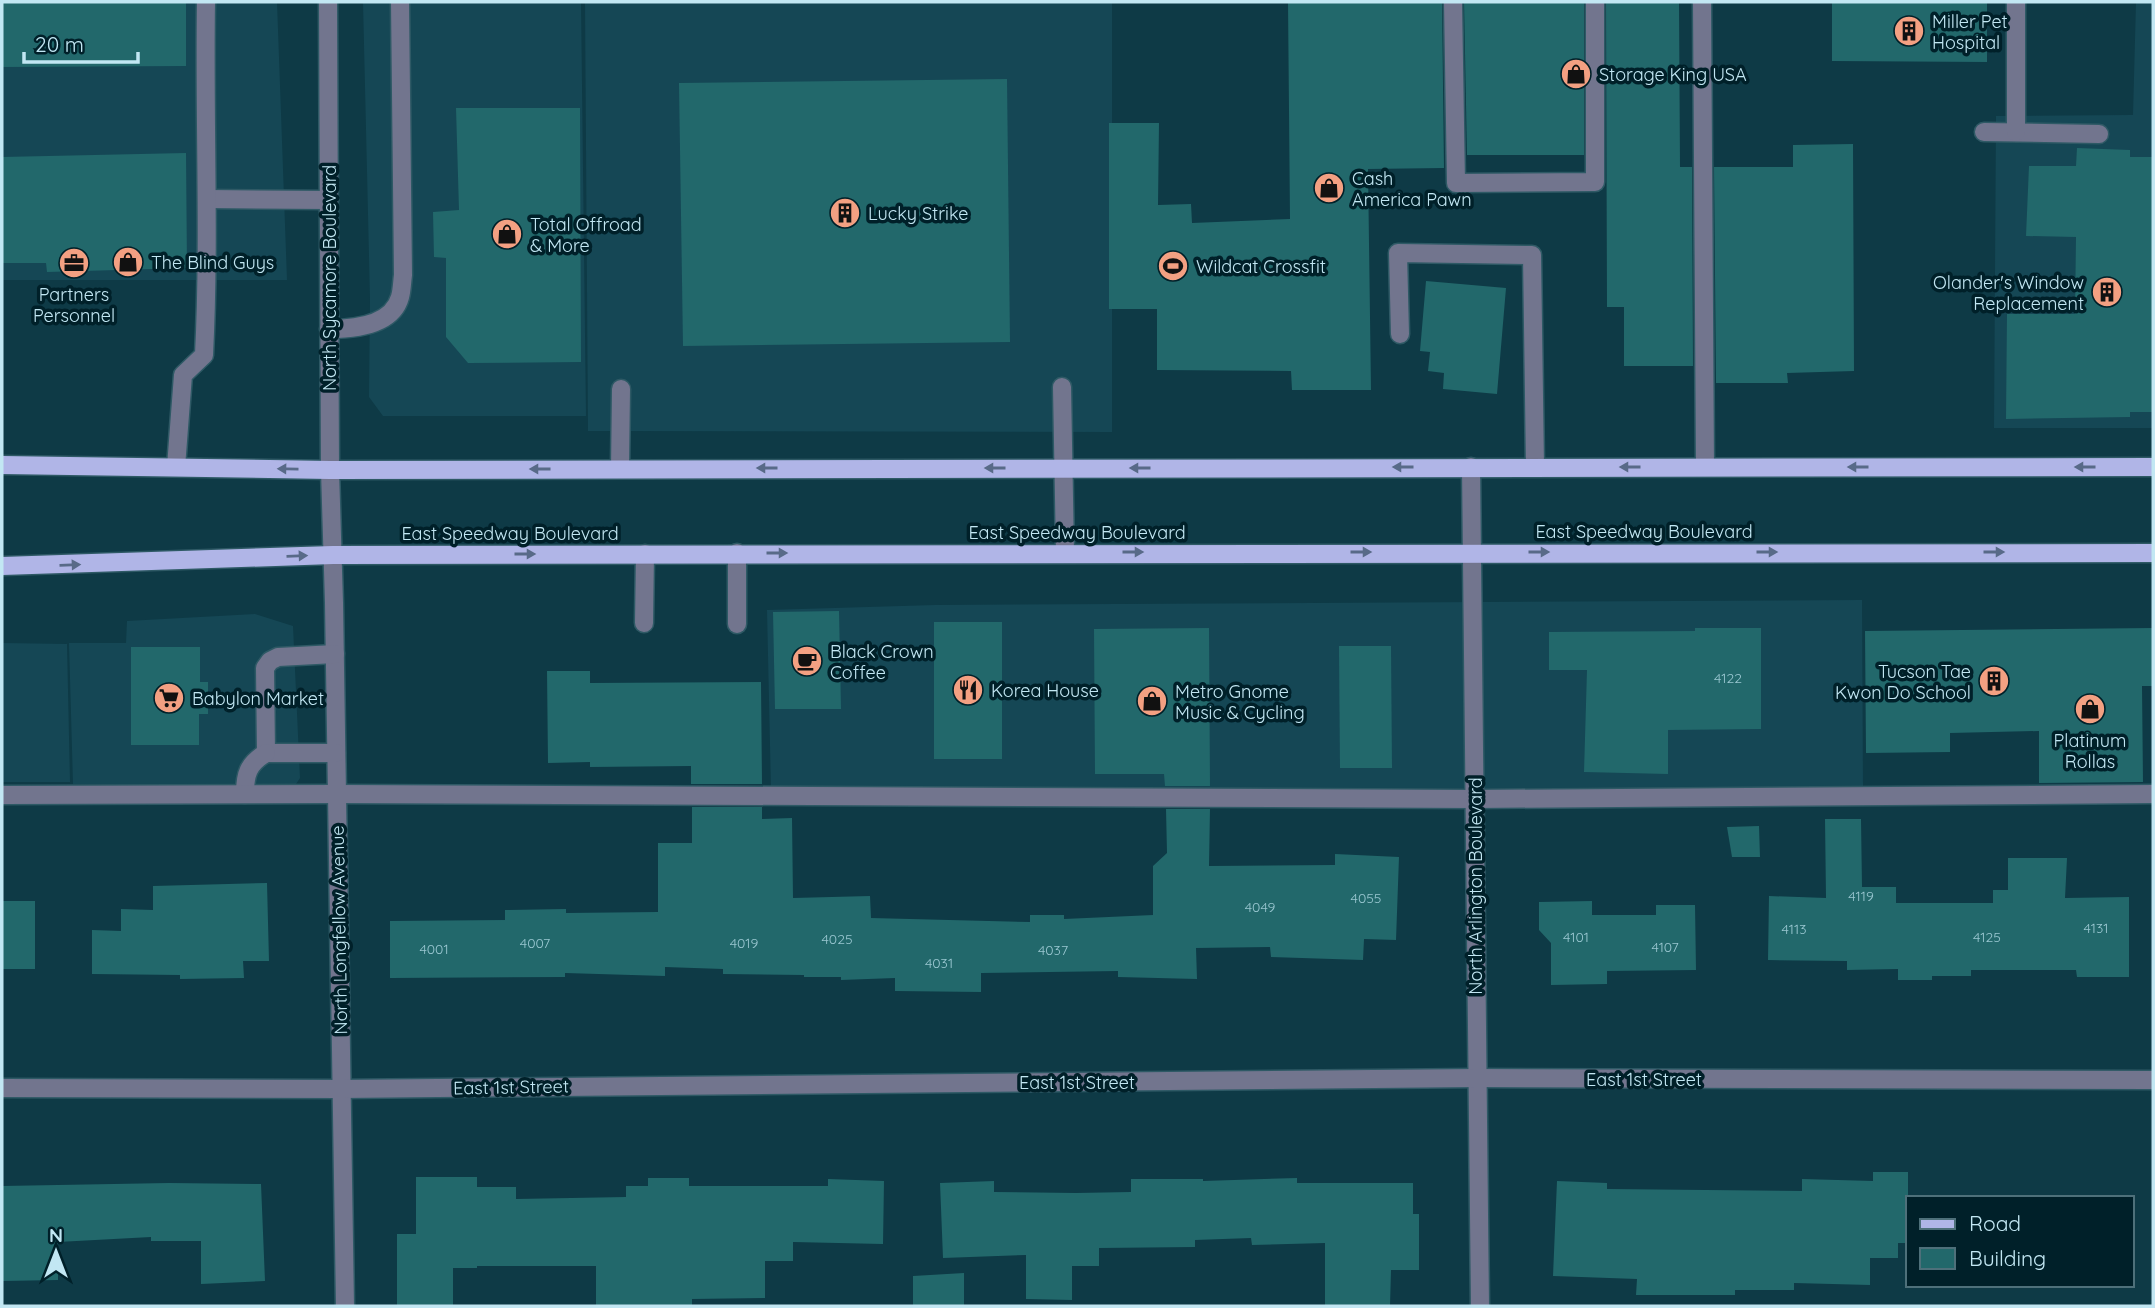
<svg xmlns="http://www.w3.org/2000/svg" width="2155" height="1308" viewBox="0 0 2155 1308" font-family="Quicksand,sans-serif">
<rect width="100%" height="100%" fill="#0e3a46"/>
<g fill="#154755">
<path d="M2 2H277L287 280H2Z"/>
<path d="M363 2H581L586 416H383L369 397 370 299Z"/>
<path d="M585 2H1112V432L588 431Z"/>
<path d="M2136 2H2153V428H1994L1996 116 2133 115Z"/>
<path d="M1862 600 1863 788 771 790 767 610 935 605Z"/>
<path d="M255 614 293 626 300 778 294 787 73 784 69 643H126L127 621Z"/>
<path d="M2 643 67 644 70 782H2Z"/>
</g>
<g fill="#22686b">
<path d="M2 2H186V66L2 67Z"/>
<path d="M1288 2H1442L1444 168 1368 169 1371 390H1292L1291 371 1157 370V309H1109V123H1159L1158 205 1191 204 1192 223 1290 219Z"/>
<path d="M1464 2H1584V155H1467Z"/>
<path d="M1606 2H1679L1680 167H1692L1693 366H1624V307H1607Z"/>
<path d="M1832 2H1987V62L1832 61Z"/>
<path d="M1007 79 1010 342 683 346 679 83Z"/>
<path d="M456 108H580L581 362 468 363 446 337V258L434 257 433 212 459 210Z"/>
<path d="M1853 144 1854 371 1787 373 1788 383H1716L1714 167H1793V145Z"/>
<path d="M2077 148 2130 150V157H2153V412H2130V417L2006 419 2007 314H2075L2076 237 2026 236 2029 166H2076Z"/>
<path d="M186 153 187 268 47 272 46 263H2V157Z"/>
<path d="M1426 281 1506 288 1497 394 1443 389 1444 373 1428 371 1430 352 1420 351Z"/>
<path d="M839 611 841 709H775L773 612Z"/>
<rect x="934" y="622" width="68" height="137"/>
<path d="M1209 628 1210 786H1165L1164 774H1095L1094 629Z"/>
<path d="M1695 628H1761V729L1668 730V774L1584 772 1587 670H1549V632L1695 631Z"/>
<path d="M2153 628V686H2142L2143 782 2039 783V731L1950 733V752L1866 753 1865 631Z"/>
<path d="M1339 646H1391L1392 768H1340Z"/>
<path d="M131 647H200V682H208V714H199V745H131Z"/>
<path d="M547 671H590V683L761 682 762 784H691V766L590 767V762L548 763Z"/>
<path d="M692 807H762V819L792 818 793 898 870 896 871 918 1030 922V915H1064V919L1153 915V866L1167 853 1166 809H1210L1209 866 1335 865V854L1399 857 1396 940 1364 939 1363 960 1271 957 1270 947 1196 948 1197 979 1118 977V971L981 973V992L895 991V978L841 980V977H804V975L723 974V969L665 967V976L565 973V977L390 978V921L505 920V910L566 909V913L658 912V843H692Z"/>
<path d="M1825 819H1861L1862 887H1896V903H1993V890H2008V858H2067L2065 898 2129 897V977H2077L2076 970H1971V976H1932V980H1898V969L1847 970V961L1768 960 1769 896 1826 898Z"/>
<path d="M1759 826 1760 857H1732L1727 827Z"/>
<path d="M267 883 269 961H243L244 978 180 979V975L92 974V930L121 931V909L153 910V886Z"/>
<rect x="2" y="901" width="33" height="68"/>
<path d="M1592 901V915H1656V905H1695L1696 970 1607 971V984L1551 985V943L1539 930V902Z"/>
<path d="M1873 1172H1908V1243H1898V1258H1870V1285L1794 1283V1290H1735V1295H1636L1637 1279 1553 1276 1557 1181 1607 1183V1189L1802 1191V1179L1873 1181Z"/>
<path d="M416 1177H477V1187H516V1199L626 1197V1186H648V1178H689V1186H828V1179L884 1181 883 1244 793 1242V1261H765V1298L692 1299V1306H596V1266H477V1268H453V1306H397V1234H416Z"/>
<path d="M1297 1178V1183H1413V1214H1419V1270H1391L1390 1306H1325V1243L1252 1245 1251 1238 1195 1240V1247L1099 1248V1266H1072V1300L1026 1299V1255L943 1258 940 1183 994 1181V1192L1076 1193 1131 1192V1179H1203V1181Z"/>
<path d="M169 1183 261 1184 265 1281 201 1284V1241H151V1237L58 1242V1280L2 1281V1186Z"/>
<path d="M964 1273V1306H913V1276Z"/>
</g>
<g fill="none" stroke-linecap="round" stroke-linejoin="round">
<g stroke="#2e5965" stroke-width="21">
<g id="minor">
<path d="M328 2 330 470 334 603 345 1306"/>
<path d="M1453 2 1456 183 1595 182V2"/>
<path d="M1702 2 1705 467"/>
<path d="M1984 132 2099 134"/>
<path d="M2016 132V2"/>
<path d="M208 199 329 200"/>
<path d="M329 329C353 329 392 326 400 297 402 290 402 282 403 275L400 2"/>
<path d="M1400 334 1398 253 1532 255 1535 467"/>
<path d="M1062 387 1065 553"/>
<path d="M176 467 183 375 204 355C210 237 204 120 206 2"/>
<path d="M1471 467 1480 1306"/>
<path d="M620 469 621 389"/>
<path d="M737 553V624"/>
<path d="M644 623 645 554"/>
<path d="M335 654 278 657 270 661 265 668 266 753H336"/>
<path d="M245 794C245 774 248 764 266 753"/>
<path d="M2 795 337 794 1475 799 2153 794"/>
<path d="M2 1088 341 1089 1477 1078 2153 1080"/>
</g>
</g>
<g stroke="#2e5965" stroke-width="21">
<g id="major">
<path d="M2 465 330 470 2153 467"/>
<path d="M2 566 333 555 2153 553"/>
</g>
</g>
<use href="#minor" stroke="#72758e" stroke-width="18"/>
<use href="#major" stroke="#b0b5e7" stroke-width="18"/>
</g>
<defs><path id="oneway-solid" d="M-6-.8H1V-3.2L6.5 0L1 3.2V.8H-6Z" transform="scale(1.75)"/></defs>
<g fill="#586a88">
<use href="#oneway-solid" transform="translate(1403 467) rotate(180)"/>
<use href="#oneway-solid" transform="translate(1630 467) rotate(180)"/>
<use href="#oneway-solid" transform="translate(1858 467) rotate(-180)"/>
<use href="#oneway-solid" transform="translate(2085 467) rotate(180)"/>
<use href="#oneway-solid" transform="translate(767 468) rotate(180)"/>
<use href="#oneway-solid" transform="translate(995 468) rotate(180)"/>
<use href="#oneway-solid" transform="translate(1140 468) rotate(180)"/>
<use href="#oneway-solid" transform="translate(288 469) rotate(-179)"/>
<use href="#oneway-solid" transform="translate(540 469) rotate(180)"/>
<use href="#oneway-solid" transform="translate(1133 552)"/>
<use href="#oneway-solid" transform="translate(1361 552)"/>
<use href="#oneway-solid" transform="translate(1539 552)"/>
<use href="#oneway-solid" transform="translate(1767 552)"/>
<use href="#oneway-solid" transform="translate(1994 552)"/>
<use href="#oneway-solid" transform="translate(777 553)"/>
<use href="#oneway-solid" transform="translate(525 554)"/>
<use href="#oneway-solid" transform="translate(297 556) rotate(-2)"/>
<use href="#oneway-solid" transform="translate(70 565) rotate(-2)"/>
</g>
<defs>
<g id="building-disc" transform="scale(1.575)"><circle r="9.5" fill="#f3a082" stroke="#002029"/><path d="M-4-6H4V6H1V3H-1V6H-4ZM-2.5-4.3h1.7v1.8h-1.7ZM.8-4.3h1.7v1.8H.8ZM-2.5-1h1.7V.8h-1.7ZM.8-1h1.7V.8H.8Z" fill="#111"/></g>
<g id="shop-disc" transform="scale(1.575)"><circle r="9.5" fill="#f3a082" stroke="#002029"/><path d="M-5-2.5h2.3a2.7 3.5 0 0 1 5.4 0H5L5.5 6h-11ZM-1.5-2.5h3a1.5 2.3 0 0 0-3 0Z" fill="#111"/></g>
<g id="office-disc" transform="scale(1.575)"><circle r="9.5" fill="#f3a082" stroke="#002029"/><path d="M-6-3h4V-5.5h4V-3h4V5H-6ZM-1-4.5V-3h2v-1.5ZM-6 0V1H6V0Z" fill="#111"/></g>
<g id="stadium-disc" transform="scale(1.575)"><circle r="9.5" fill="#f3a082" stroke="#002029"/><path d="M0-5a6.5 5 0 1 0 0 10a6.5 5 0 1 0 0-10ZM-3.5-1.8h7v3.6h-7Z" fill="#111"/></g>
<g id="cafe-disc" transform="scale(1.575)"><circle r="9.5" fill="#f3a082" stroke="#002029"/><path d="M-5.5-4.5H6V0H3Q3 3.5 0 3.5H-2.5Q-5.5 3.5-5.5 0ZM3-3.2v2h1.7v-2ZM-6 4.5H4V6H-6Z" fill="#111"/></g>
<g id="restaurant-disc" transform="scale(1.575)"><circle r="9.5" fill="#f3a082" stroke="#002029"/><path d="M-5-6h1v4h1v-4h1v4h1v-4h1v5L-1.5 .5V6h-2V.5L-5-1ZM5-6V6H3V1.5H1.5Q1.5-4 5-6Z" fill="#111"/></g>
<g id="supermarket-disc" transform="scale(1.575)"><circle r="9.5" fill="#f3a082" stroke="#002029"/><path d="M-6-5.5h2.5l.6 2H6L4.5 2H-2.5L-4.4-4H-6ZM-1.5 3.2a1.3 1.3 0 1 0 .1 0ZM3 3.2a1.3 1.3 0 1 0 .1 0Z" fill="#111"/></g>
</defs>
<g fill-rule="evenodd">
<use href="#building-disc" x="1909" y="31"/>
<use href="#shop-disc" x="1576" y="74"/>
<use href="#shop-disc" x="1329" y="188"/>
<use href="#building-disc" x="845" y="213"/>
<use href="#shop-disc" x="507" y="234"/>
<use href="#shop-disc" x="128" y="262"/>
<use href="#office-disc" x="74" y="263"/>
<use href="#stadium-disc" x="1173" y="266"/>
<use href="#building-disc" x="2107" y="292"/>
<use href="#cafe-disc" x="807" y="661"/>
<use href="#building-disc" x="1994" y="681"/>
<use href="#restaurant-disc" x="968" y="690"/>
<use href="#supermarket-disc" x="169" y="698"/>
<use href="#shop-disc" x="1152" y="701"/>
<use href="#shop-disc" x="2090" y="709"/>
</g>
<g text-anchor="middle" dominant-baseline="central" stroke-width="7" stroke-linejoin="round" paint-order="stroke">
<g font-size="14" fill="#9ac7d1">
<text x="1728" y="678">4122</text>
<text x="1861" y="896">4119</text>
<text x="1366" y="898">4055</text>
<text x="1260" y="907">4049</text>
<text x="2096" y="928">4131</text>
<text x="1794" y="929">4113</text>
<text x="1576" y="937">4101</text>
<text x="1987" y="937">4125</text>
<text x="837" y="939">4025</text>
<text x="535" y="943">4007</text>
<text x="744" y="943">4019</text>
<text x="1665" y="947">4107</text>
<text x="434" y="949">4001</text>
<text x="1053" y="950">4037</text>
<text x="939" y="963">4031</text>
</g>
<g font-size="18" fill="#c2e7f3" stroke="#002029" text-anchor="start">
<text x="1932" y="21">Miller Pet<tspan x="1932" dy="21">Hospital</tspan></text>
<text x="1599" y="74">Storage King USA</text>
<text x="1352" y="178">Cash<tspan x="1352" dy="21">America Pawn</tspan></text>
<text x="868" y="213">Lucky Strike</text>
<text x="530" y="224">Total Offroad<tspan x="530" dy="21">&amp; More</tspan></text>
<text x="151" y="262">The Blind Guys</text>
<text x="1196" y="266">Wildcat Crossfit</text>
<text x="2084" y="282" text-anchor="end">Olander's Window<tspan x="2084" dy="21">Replacement</tspan></text>
<text x="74" y="294" text-anchor="middle">Partners<tspan x="74" dy="21">Personnel</tspan></text>
<text x="830" y="651">Black Crown<tspan x="830" dy="21">Coffee</tspan></text>
<text x="1971" y="671" text-anchor="end">Tucson Tae<tspan x="1971" dy="21">Kwon Do School</tspan></text>
<text x="991" y="690">Korea House</text>
<text x="1175" y="691">Metro Gnome<tspan x="1175" dy="21">Music &amp; Cycling</tspan></text>
<text x="192" y="698">Babylon Market</text>
<text x="2090" y="740" text-anchor="middle">Platinum<tspan x="2090" dy="21">Rollas</tspan></text>
</g>
<g font-size="18" fill="#c2e7f3" stroke="#002029">
<text transform="translate(329 278) rotate(-90)">North Sycamore Boulevard</text>
<text x="1644" y="531">East Speedway Boulevard</text>
<text x="1077" y="532">East Speedway Boulevard</text>
<text x="510" y="533">East Speedway Boulevard</text>
<text transform="translate(1475 886) rotate(-90)">North Arlington Boulevard</text>
<text transform="translate(339 930) rotate(-91)">North Longfellow Avenue</text>
<text x="1644" y="1079">East 1st Street</text>
<text x="1077" y="1082">East 1st Street</text>
<text transform="translate(511 1087) rotate(-1)">East 1st Street</text>
</g>
</g>
<rect width="2155" height="1308" fill="none" stroke="#c2e7f3" stroke-width="7"/>
<rect x="1906" y="1196" width="228" height="91" fill="#002029" stroke="#4e707a" stroke-width="2"/>
<rect x="1920" y="1219" width="35" height="10" fill="#b0b5e7" stroke="#4e707a" stroke-width="2"/>
<text x="1969" y="1231" font-size="21" fill="#c2e7f3">Road</text>
<rect x="1920" y="1248" width="35" height="21" fill="#22686b" stroke="#4e707a" stroke-width="2"/>
<text x="1969" y="1266" font-size="21" fill="#c2e7f3">Building</text>
<g transform="translate(56 1252)" stroke="#002029" stroke-width="5" paint-order="stroke">
<path d="M0-5L12 26L0 18L-12 26Z" fill="#c2e7f3"/>
<text y="-10" font-size="19" font-weight="bold" text-anchor="middle" fill="#c2e7f3">N</text>
</g>
<path d="M24 52v10h114v-10" fill="none" stroke="#c2e7f3" stroke-width="3.5"/>
<text x="35" y="52" font-size="21" fill="#c2e7f3" stroke="#002029" stroke-width="5" paint-order="stroke">20 m</text>
</svg>
